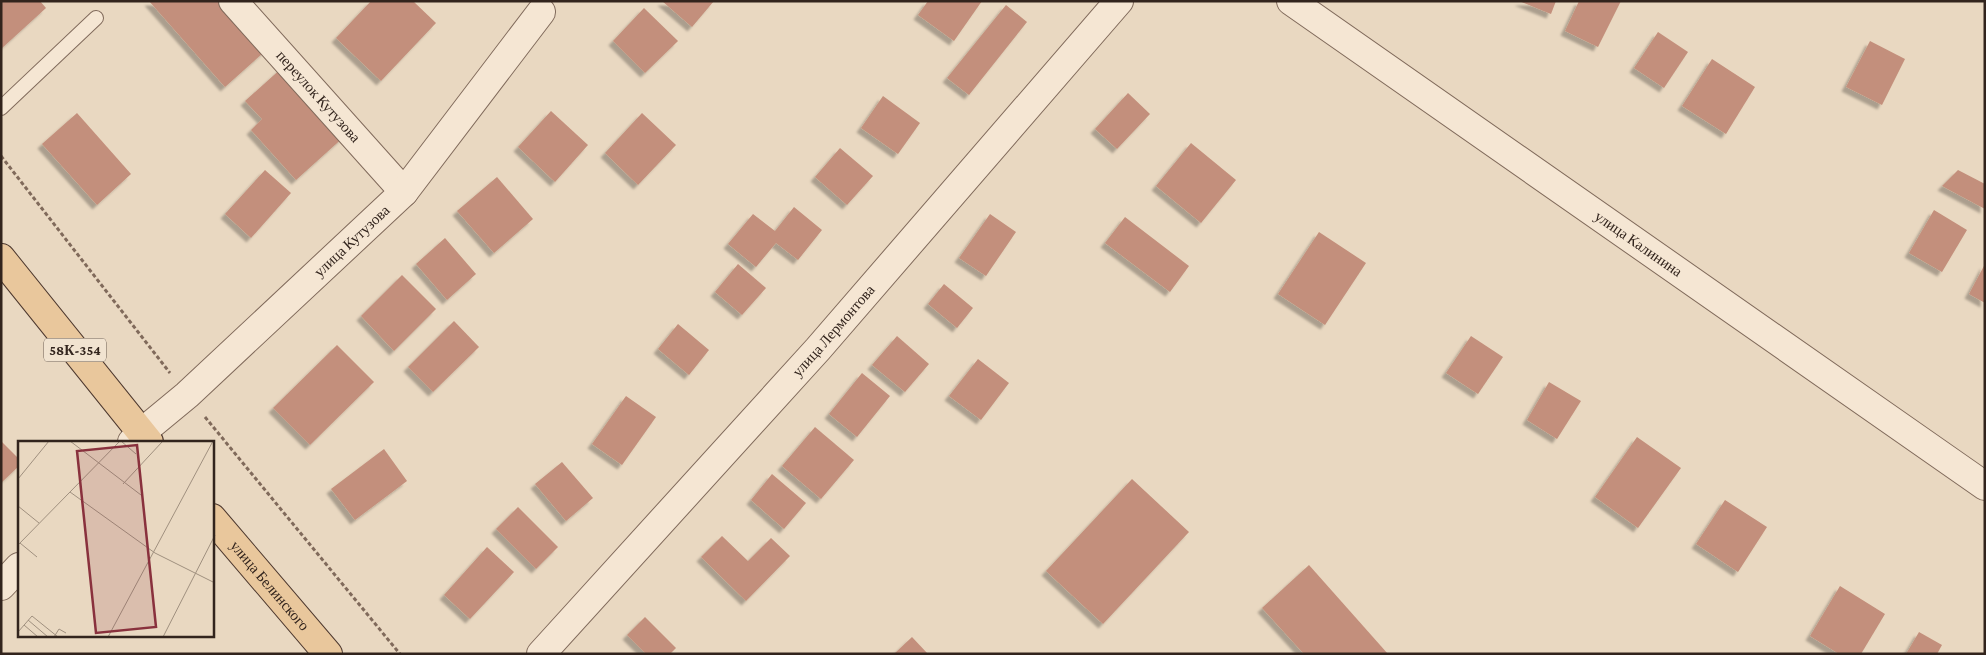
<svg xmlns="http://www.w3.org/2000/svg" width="1986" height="655" viewBox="0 0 1986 655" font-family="'Crimson Pro',serif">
<defs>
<filter id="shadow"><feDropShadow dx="-4.5" dy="4.5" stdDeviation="1" flood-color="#0004"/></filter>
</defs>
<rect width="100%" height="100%" fill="#e9d8c1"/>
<g fill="#c38f7b" filter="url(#shadow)">
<path d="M1 1H40L46 8 1 49Z"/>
<path d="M149 1H233L272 45 225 87Z"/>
<path d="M371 1H413L436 23 381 81 336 38Z"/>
<path d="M662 1H714L692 27Z"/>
<path d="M928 1H982L954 41 918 15Z"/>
<path d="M1519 1H1556L1551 14Z"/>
<path d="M1579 1H1621L1598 47 1565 31Z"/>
<path d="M1006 5 1027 22 969 95 947 78Z"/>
<path d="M644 8 678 41 645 73 613 41Z"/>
<path d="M1658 32 1688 52 1664 88 1634 68Z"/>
<path d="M1870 41 1905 59 1882 105 1846 87Z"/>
<path d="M1712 59 1755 87 1726 134 1682 106Z"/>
<path d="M284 66 346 135 296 180 251 130 262 119 245 101Z"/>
<path d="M1128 93 1150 114 1117 149 1095 129Z"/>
<path d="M883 96 920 123 898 154 861 128Z"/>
<path d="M551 111 588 145 555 182 518 147Z"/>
<path d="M77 113 131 174 97 205 42 144Z"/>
<path d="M642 113 676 145 638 185 605 153Z"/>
<path d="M1191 143 1236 180 1201 223 1156 186Z"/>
<path d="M840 148 873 176 847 205 815 177Z"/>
<path d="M265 170 291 193 251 238 225 214Z"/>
<path d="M1958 170 1985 184V209L1942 186Z"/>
<path d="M497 177 533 219 494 253 457 211Z"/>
<path d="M794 207 822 230 798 260 776 243 756 267 728 244 753 214 775 231Z"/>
<path d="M1934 210 1967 230 1942 272 1909 253Z"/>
<path d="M990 214 1016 232 986 276 959 258Z"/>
<path d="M1125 217 1189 266 1170 292 1105 243Z"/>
<path d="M1319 232 1366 263 1325 325 1278 294Z"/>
<path d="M445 238 476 274 447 300 416 264Z"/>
<path d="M738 264 766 288 742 315 715 292Z"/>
<path d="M1985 264V303L1969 294Z"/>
<path d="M402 275 436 309 394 351 361 316Z"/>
<path d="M944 284 973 308 957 328 928 304Z"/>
<path d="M454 321 479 347 433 392 408 367Z"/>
<path d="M678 324 709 350 689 375 658 349Z"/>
<path d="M897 336 929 364 905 392 872 365Z"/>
<path d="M1471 336 1503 357 1478 394 1446 373Z"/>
<path d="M337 345 374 382 310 445 273 408Z"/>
<path d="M978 359 1009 383 981 420 949 396Z"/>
<path d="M862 373 890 396 857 437 829 414Z"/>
<path d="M1549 382 1581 401 1557 439 1527 420Z"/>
<path d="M626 396 656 417 622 465 592 444Z"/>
<path d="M815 427 854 460 821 499 782 466Z"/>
<path d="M1637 437 1681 468 1638 528 1595 497Z"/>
<path d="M1 441 19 459V466L1 483Z"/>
<path d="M384 449 407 481 355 520 331 489Z"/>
<path d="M562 462 593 498 566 521 535 484Z"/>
<path d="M772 474 806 503 784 529 751 500Z"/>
<path d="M1132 479 1189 532 1103 624 1046 571Z"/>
<path d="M1725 500 1767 527 1738 572 1696 544Z"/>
<path d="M518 507 558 547 536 569 496 529Z"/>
<path d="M722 536 748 561 771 538 790 556 746 601 701 557Z"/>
<path d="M487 547 514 572 470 619 444 595Z"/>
<path d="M1309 565 1388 654H1304L1262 608Z"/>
<path d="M1840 586 1885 614 1861 654H1839L1810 636Z"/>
<path d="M645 617 676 648 670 654H646L627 635Z"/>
<path d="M1919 632 1942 645 1937 654H1906Z"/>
<path d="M912 637 928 654H894Z"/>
</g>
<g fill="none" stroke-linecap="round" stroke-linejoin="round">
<g stroke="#806a5b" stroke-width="16">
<path id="service" d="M1 108 96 18"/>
</g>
<g stroke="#806a5b" stroke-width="30">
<g id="minor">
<path id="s1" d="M233 1 404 192"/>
<path id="s2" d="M1291 1 1985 486"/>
<path id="s3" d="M132 442 141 433 187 395 404 192 541 12"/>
<path d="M1 586 19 567"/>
<path id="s4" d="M541 654 818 349 1119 1"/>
</g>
</g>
<g stroke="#4e392f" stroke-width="30">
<g id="primary">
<path d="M1 258 149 442"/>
<path id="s5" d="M212 518 328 654"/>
</g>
</g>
<g stroke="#806a5b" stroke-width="3" stroke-dasharray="4 2.5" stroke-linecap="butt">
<path d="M1 156 170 373"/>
<path d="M205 417 400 654"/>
</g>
<use href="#service" stroke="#f5e6d3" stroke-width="14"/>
<use href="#minor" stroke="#f5e6d3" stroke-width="28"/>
<use href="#primary" stroke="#e9c79c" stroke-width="28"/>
</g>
<g text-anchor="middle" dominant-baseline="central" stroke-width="4" stroke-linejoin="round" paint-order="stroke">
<rect fill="#f1e3d0" stroke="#6b5d53" stroke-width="1" x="44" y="338.5" width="62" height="23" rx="4"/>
<g font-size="14" font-weight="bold" fill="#32241d">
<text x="75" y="350">58К-354</text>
</g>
<g font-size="15" fill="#32241d" stroke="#f1e3d0">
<text stroke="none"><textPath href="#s1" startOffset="128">переулок Кутузова</textPath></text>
<text stroke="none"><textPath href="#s3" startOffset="298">улица Кутузова</textPath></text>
<text stroke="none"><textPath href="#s2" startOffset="424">улица Калинина</textPath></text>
<text stroke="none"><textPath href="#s4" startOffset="436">улица Лермонтова</textPath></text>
<text stroke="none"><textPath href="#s5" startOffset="89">улица Белинского</textPath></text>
</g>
</g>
<g transform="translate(18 441)">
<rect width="196" height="196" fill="#e9d8c1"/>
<path fill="none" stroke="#a0907f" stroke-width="1" d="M52 0 123 54M103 0 118 13M0 38 31 0M105 43 144 1M52 51 137 112 197 142M0 65 21 82M2 102 19 116M0 104 102 0M10 179 30 196M6 184 20 196M0 191 14 175 40 196M36 196 41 188 48 192M90 196 195 0M145 196 197 94"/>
<path fill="#89313d" fill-opacity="0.15" stroke="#89313d" stroke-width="2.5" d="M119 4 138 186 78 192 59 10Z"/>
<rect width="196" height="196" fill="none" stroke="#32241d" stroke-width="2.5"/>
</g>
<rect width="1986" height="655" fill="none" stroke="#32241d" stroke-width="5"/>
</svg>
